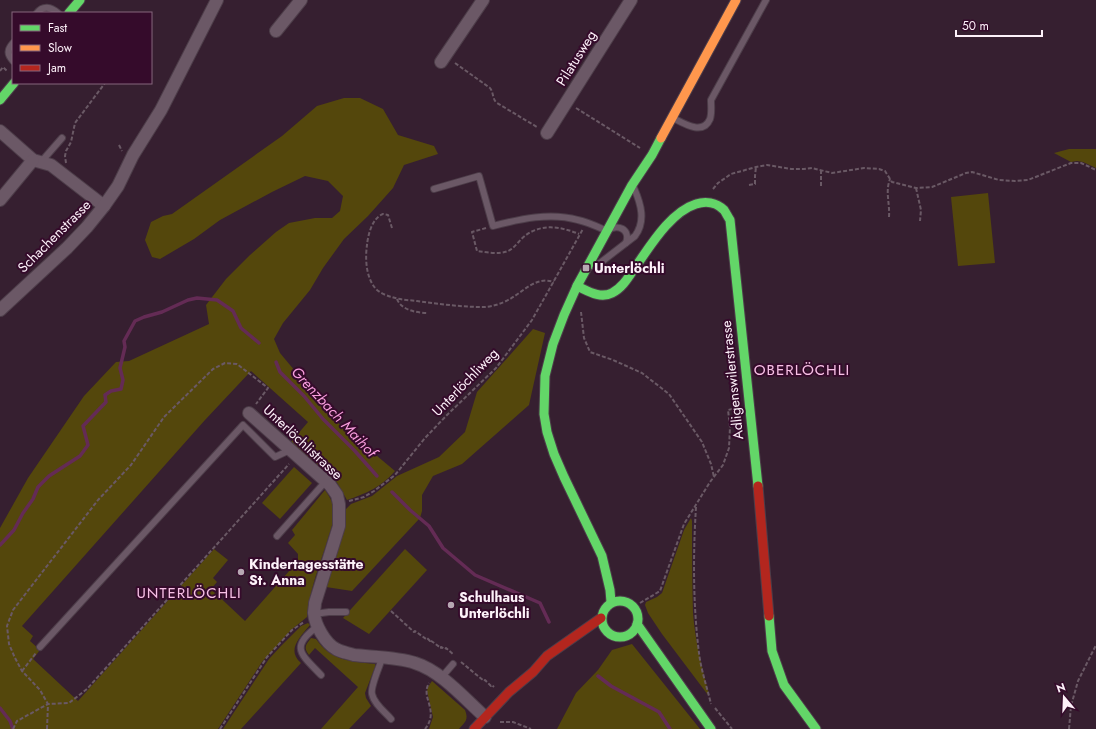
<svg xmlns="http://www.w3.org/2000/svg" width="1096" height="729" viewBox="0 0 1096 729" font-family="Jost,sans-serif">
<rect width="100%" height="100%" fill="#361f30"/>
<g fill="#54470c">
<path d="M344 98H360L383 109 398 135 434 146 438 154 404 165 393 188 368 216 344 239 323 268 310 290 283 323 274 339 280 353 340 425 395 471C383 486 365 494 347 500L335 479H331L291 442 308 422 251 371 205 420 22 626 33 636 30 641 40 650 33 659 78 701 214 549 228 560 213 578 217 582 211 589 245 621 298 561V554L288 543 295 535 292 530 325 490C329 496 333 502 334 509 335 521 329 534 326 545 318 569 309 593 307 617L291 630 262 662 218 729H0V528L28 478 84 396 116 362 129 361 209 324 206 305 226 279 250 255 276 232 289 223 315 218H332L340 211 343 196 328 181 305 176 272 192 220 220 194 239 160 259 152 257 145 240 151 222 163 216 172 214 282 136 317 106Z"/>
<path d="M1069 149H1096V168L1083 162 1077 161 1071 162 1054 153Z"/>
<path d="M988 193 995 263 958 266 951 197Z"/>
<path d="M533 329 545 333 529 405 462 464 433 476 422 495V511L420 518 352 591 326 587V577L346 519V509L351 504 372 496 397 476 439 457 465 432 477 392Z"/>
<path d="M294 467 312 483 280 519 262 503Z"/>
<path d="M691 518 692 521C692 551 692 582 693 613 695 640 702 668 709 694L708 695 662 634 648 613 645 605 646 602 657 597 662 593 684 530Z"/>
<path d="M405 549 427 570 369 634 343 618Z"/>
<path d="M308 623 310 625C300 637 286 650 301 663L241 729H223L269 659 280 647 301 626Z"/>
<path d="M311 638 316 639C331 661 350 661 375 664V667L365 693 366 698 371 706 349 729H321L358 687 315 648 309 655C303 647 306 645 311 638Z"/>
<path d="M632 644 700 729H557L576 693 598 670 612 650Z"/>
<path d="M432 681 465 710C469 720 465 722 459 729H429L433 717 427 691 428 687Z"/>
</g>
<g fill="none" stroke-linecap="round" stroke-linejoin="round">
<g stroke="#642b55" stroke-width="3.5">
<path d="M276 362 280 372 304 396 323 419 354 450 377 476"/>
<path d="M392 492 410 510 429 526 443 548 475 575 540 603 549 622"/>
<path d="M0 545 14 530 23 513 33 499 38 487 49 476 80 456 88 445 83 426 106 402 105 395 111 391 121 389 123 380 120 368 125 347 124 341 135 321 144 317 162 312 188 300 197 298 217 300 233 311 241 328 259 343"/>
<path d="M598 676 611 686 659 712 670 729"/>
<path d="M0 708 10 721 13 729"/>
</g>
<g stroke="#4d3d49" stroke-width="8">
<g id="lane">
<path d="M37 13C43 5 51 7 58 13"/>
<path d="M13 43C7 50 7 54 13 61"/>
<path d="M673 118C683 123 703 136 710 119 712 113 711 106 711 100L766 0"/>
<path d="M41 162 62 138"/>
<path d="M434 189 479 176 493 226C520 219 550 212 578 220 588 222 598 227 607 231 617 223 631 229 626 243"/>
<path d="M592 266 600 263 635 236C646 221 641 204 634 188"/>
<path d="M277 536 326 481"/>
<path d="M314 614 329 612H346"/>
<path d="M318 626C289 647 301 654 321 675"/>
<path d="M40 647 243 425 275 457 290 450"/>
<path d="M382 658C380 666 370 687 372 694 374 704 385 712 391 719"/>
<path d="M441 678 453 664"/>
</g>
</g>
<g stroke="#4d3d49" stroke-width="14">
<g id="street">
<path d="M276 31 301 0"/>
<path d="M441 62 483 0"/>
<path d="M0 131 33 160 51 165 104 206"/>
<path d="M547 133 631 0"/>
<path d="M0 200 33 160"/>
<path d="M0 310 67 248 87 227 104 206 118 186 133 155 161 110 217 0"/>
<path d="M249 413 330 485 337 495 339 504V526L315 603C315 607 314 610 314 613 315 625 325 643 336 649 341 652 348 653 354 655 372 657 398 657 415 663 441 671 465 699 485 717"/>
</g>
</g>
<g stroke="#4d3d49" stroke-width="11">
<g id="fast">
<path d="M69 13 80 0"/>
<path d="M0 100 14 83"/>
<path d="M577 286C588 291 600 299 612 293 622 288 628 278 634 269 649 248 670 212 696 204 705 201 716 202 724 210 726 213 728 217 730 220L758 486"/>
<circle cx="620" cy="619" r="18"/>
<path d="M611 602 610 590 602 556 564 477 554 454 547 432 544 414 545 376 553 344 564 315 577 286 632 185 652 155 661 138"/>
<path d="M769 616 772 651 784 685 816 729"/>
<path d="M637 624 711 729"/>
</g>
</g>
<g stroke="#4d3d49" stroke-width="11">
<path id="slow" d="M661 138 736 0"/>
</g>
<g stroke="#4d3d49" stroke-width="11">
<g id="jam">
<path d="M758 486 769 616"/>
<path d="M474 729 509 692 533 672 547 656 601 618"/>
</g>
</g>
<g stroke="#6a5965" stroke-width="2" stroke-dasharray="4 2" stroke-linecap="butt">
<path d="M455 63 490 88C494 93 492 99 497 103L537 127"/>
<path d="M0 71 3 67 7 71"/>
<path d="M576 108 640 148"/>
<path d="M119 145 122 151"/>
<path d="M66 163 65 156 66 151 71 142 75 123 105 83"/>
<path d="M749 185 755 184V176L756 167"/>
<path d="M821 186V171"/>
<path d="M916 188 921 210 920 221"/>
<path d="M713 189 718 183 731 174 756 167 767 165 791 169H804L812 168 832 173 864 168 879 169 885 171 892 182 916 188 932 187 966 173 972 172 999 180 1015 181 1028 180 1071 163H1081L1096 170"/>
<path d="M889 217C890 203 885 192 890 179"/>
<path d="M392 228 388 215 383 214C372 218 368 235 367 245 365 259 366 278 376 289 380 293 387 296 392 297 400 300 409 300 417 301 439 304 461 307 484 307 492 307 503 303 510 299 524 291 536 276 554 282"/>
<path d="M486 228 472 232 477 251C487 252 499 255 508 251 515 248 520 239 526 235 543 223 562 227 579 234"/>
<path d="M397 299C401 310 417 313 428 313"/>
<path d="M581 312 584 338 590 352 613 360 642 373 669 394 702 442 711 464 714 477"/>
<path d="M349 501 364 497 374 491 395 475 425 438 447 415 496 368 532 320 583 229"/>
<path d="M696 507C693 555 693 605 699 653 701 670 707 687 711 704"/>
<path d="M640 603 660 591 684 524 710 482 723 465 729 448 730 427 728 410 736 408"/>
<path d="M391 611 414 632 415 631 426 639 427 638 430 641V640L441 648V647L445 649 446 648 454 655"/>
<path d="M461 662 484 681 485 680 491 686 492 685 494 687"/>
<path d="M22 671 36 653"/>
<path d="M715 708 732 729"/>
<path d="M500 722H513L531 729"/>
<path d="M13 729 17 721 48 704 69 703 87 689 289 464"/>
<path d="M47 729 48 704 40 690 22 671 15 658 9 644 7 626 13 610 98 500 131 465 164 417 213 369 225 363 237 364 268 388 256 404"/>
<path d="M220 729 267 657 292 630 304 622"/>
<path d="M425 729C440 710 420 698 429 683"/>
<path d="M1069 729 1071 706 1078 681 1096 645"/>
</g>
<use href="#lane" stroke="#6b5866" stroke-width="6"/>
<use href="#street" stroke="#6b5866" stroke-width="12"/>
<use href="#fast" stroke="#63d668" stroke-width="9"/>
<use href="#slow" stroke="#ff974d" stroke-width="9"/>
<use href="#jam" stroke="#b3261e" stroke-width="9"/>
</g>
<g fill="#b7a8b3" stroke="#350b2b" stroke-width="1.5">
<rect x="582" y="264" width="8" height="8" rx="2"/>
<circle cx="241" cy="572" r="4"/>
<circle cx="451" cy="605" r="4"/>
</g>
<g text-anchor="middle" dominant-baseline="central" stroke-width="4" stroke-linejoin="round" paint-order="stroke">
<g font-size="14" fill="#fdf1f9" stroke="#350b2b">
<text transform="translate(576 58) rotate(-58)">Pilatusweg</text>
<text transform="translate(54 236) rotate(-45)">Schachenstrasse</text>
<text transform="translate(732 380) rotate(-96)">Adligenswilerstrasse</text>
<text transform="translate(465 382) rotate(-46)">Unterlöchliweg</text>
<text transform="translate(303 442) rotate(43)">Unterlöchlistrasse</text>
</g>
<g font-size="14" font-weight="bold" fill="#fdf1f9" stroke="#350b2b" text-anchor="start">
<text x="594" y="268">Unterlöchli</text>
<text x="249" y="564">Kindertagesstätte<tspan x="249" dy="16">St. Anna</tspan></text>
<text x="459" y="597">Schulhaus<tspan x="459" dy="16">Unterlöchli</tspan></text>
</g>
<g font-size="15" letter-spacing="1" fill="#f8c0e6" stroke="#350b2b">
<text x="802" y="370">OBERLÖCHLI</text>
<text x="189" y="593">UNTERLÖCHLI</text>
</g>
<g font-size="15" font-style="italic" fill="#f89ddd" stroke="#350b2b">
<text transform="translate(334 412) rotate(47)">Grenzbach Maihof</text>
</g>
</g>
<rect x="12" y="12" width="140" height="72" fill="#350b2b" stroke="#85677d"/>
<rect x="20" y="25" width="20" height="6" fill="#63d668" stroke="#85677d"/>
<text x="48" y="32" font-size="12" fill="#fdf1f9">Fast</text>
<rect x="20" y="45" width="20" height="6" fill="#ff974d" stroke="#85677d"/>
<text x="48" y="52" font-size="12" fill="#fdf1f9">Slow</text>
<rect x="20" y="65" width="20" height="6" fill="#b3261e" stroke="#85677d"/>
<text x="48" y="72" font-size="12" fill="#fdf1f9">Jam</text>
<g transform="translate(1064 697) rotate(341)" stroke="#350b2b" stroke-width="3" paint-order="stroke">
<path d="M0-3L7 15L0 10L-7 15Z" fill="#fdf1f9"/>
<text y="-6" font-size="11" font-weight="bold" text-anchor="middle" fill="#fdf1f9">N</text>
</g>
<path d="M956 30v6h86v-6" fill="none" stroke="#fdf1f9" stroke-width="2"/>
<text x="962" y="30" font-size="12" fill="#fdf1f9" stroke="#350b2b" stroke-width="3" paint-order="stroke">50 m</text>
</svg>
